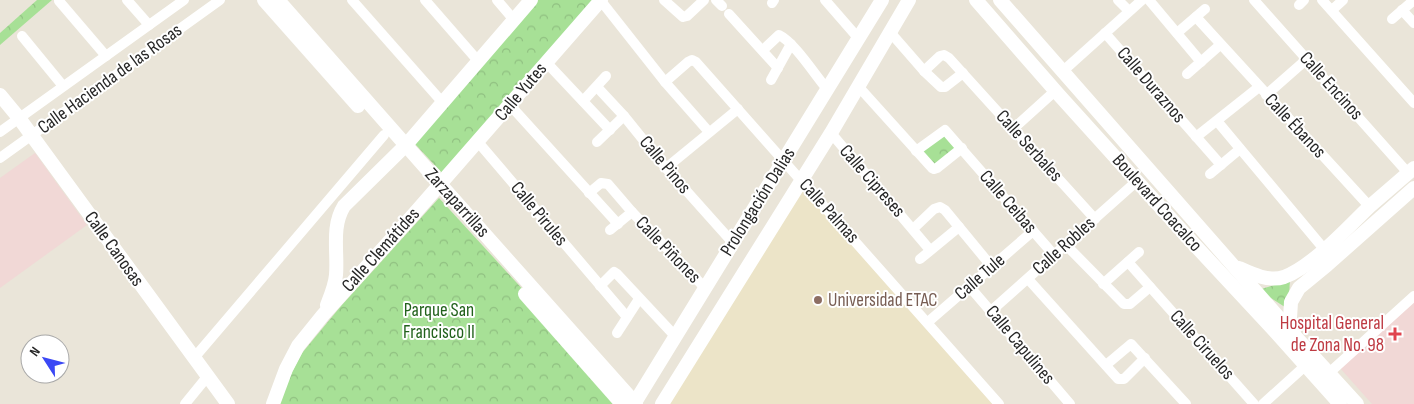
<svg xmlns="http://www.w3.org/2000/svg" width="1414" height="404" viewBox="0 0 1414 404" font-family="'Sofia Sans Condensed',sans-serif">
<defs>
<pattern id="park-crowns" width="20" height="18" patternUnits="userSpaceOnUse" patternTransform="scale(1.25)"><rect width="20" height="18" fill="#a7e096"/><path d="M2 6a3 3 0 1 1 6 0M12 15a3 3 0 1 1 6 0" fill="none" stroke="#90c081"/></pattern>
</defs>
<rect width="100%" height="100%" fill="#eae5d9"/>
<path fill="#ece4c8" d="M801 187 993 404H669Z"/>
<g fill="#f1d8d6">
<path d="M35 153 87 225 0 288V178Z"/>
<path d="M1414 300V404H1372L1340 368Z"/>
</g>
<g fill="url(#park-crowns)">
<path d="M37 0H52L0 45V33Z"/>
<path d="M537 0H593L442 173 415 144Z"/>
<path d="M945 132 959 148 933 168 918 152Z"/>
<path d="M439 198 626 402 624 404H278L280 395 302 353 341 306Z"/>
<path d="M1290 280 1288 309 1258 290Z"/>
</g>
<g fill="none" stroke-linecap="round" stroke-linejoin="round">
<g stroke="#fff" stroke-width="10">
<path d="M127 0 149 25"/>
<path d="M352 0 443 103"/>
<path d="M425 0 479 62"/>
<path d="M497 0 514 20"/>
<path d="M664 0 683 17 687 16 704 0"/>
<path d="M716 0 722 6"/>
<path d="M825 0 859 39"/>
<path d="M1118 0 1129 11"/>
<path d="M1149 0 1201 62"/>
<path d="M1254 0 1408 173"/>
<path d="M1322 0 1414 103"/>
<path d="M59 1 106 56"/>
<path d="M601 1 665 82 709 132"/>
<path d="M772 3 774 0"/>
<path d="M1299 5 1304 0"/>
<path d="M1332 10 1343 0"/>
<path d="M1402 10 1414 23"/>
<path d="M729 14 778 68"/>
<path d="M1196 17 1370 207"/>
<path d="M1392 19 1414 0"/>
<path d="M890 32 924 71 941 87H945L963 73"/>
<path d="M1105 33 1221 165"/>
<path d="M1177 33 1205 9"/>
<path d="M22 36 63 86"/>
<path d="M763 50 779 35C794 42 815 75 827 89"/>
<path d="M546 62 610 130"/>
<path d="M924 71 940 56 944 55 949 58 1095 219"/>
<path d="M1063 71 1142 0"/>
<path d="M1187 74 1220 45"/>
<path d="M771 80 791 44"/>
<path d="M665 82 688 62 692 60 696 62 999 404"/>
<path d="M858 86 932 168 934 169 937 168 962 148"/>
<path d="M597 87 624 116 666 168 733 243"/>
<path d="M1266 95 1307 59"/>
<path d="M583 101 606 76"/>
<path d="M510 105 618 224"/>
<path d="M1217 121 1324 249"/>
<path d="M1014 128 1055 91"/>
<path d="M0 132 184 0"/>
<path d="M831 133 930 250"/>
<path d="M1196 137 1259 87"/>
<path d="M478 142 627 317"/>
<path d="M597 142 624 116"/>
<path d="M916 151 945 130 1054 255"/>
<path d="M0 158 220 0"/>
<path d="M666 168 738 109"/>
<path d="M1210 174 1240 149"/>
<path d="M589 193 601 183 608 184 632 212 705 288"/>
<path d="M913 229 934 209 940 207 945 210 992 267"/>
<path d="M610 230 632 212"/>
<path d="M1066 245 1124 304H1130L1150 287"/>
<path d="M920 259 959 227"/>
<path d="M1128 262 1254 404"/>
<path d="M1028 279 1118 379H1124L1145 358"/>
<path d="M1103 284 1139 252"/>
<path d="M600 286 614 272 617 274 675 336"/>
<path d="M969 286 1070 404"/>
<path d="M991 311 1137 181"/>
<path d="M928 322 1033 231"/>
<path d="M617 333 639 299"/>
<path d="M194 358 384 135"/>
<path d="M1106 365 1131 344 1186 404"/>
<path d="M1329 373 1414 296"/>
<path d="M185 404 207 377"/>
<path d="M1263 404 1305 366"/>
</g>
<g stroke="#fff" stroke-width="14">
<path d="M264 0 358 106"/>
<path d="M278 0 440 184 636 404"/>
<path d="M976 0 1059 95 1191 241 1271 327 1340 404"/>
<path d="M1000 0 1295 336 1357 404"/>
<path d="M0 95 19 118 228 404"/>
<path d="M1239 268C1252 274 1269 282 1284 277 1313 266 1347 228 1370 206 1385 193 1399 181 1414 168"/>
<path d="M525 294 622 404"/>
<path d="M327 305C331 295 335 286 336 275 338 252 331 227 344 206L406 145 531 0"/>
<path d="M1294 333 1290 318 1291 302 1299 288 1327 265 1414 188"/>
<path d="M273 404 286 369 298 346 323 315 414 214 601 0"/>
<path d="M634 404 882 0"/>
<path d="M662 404 831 133 909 0"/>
</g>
</g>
<circle fill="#8d6e63" stroke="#fff" stroke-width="2" cx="818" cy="300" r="5"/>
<path fill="#e0444e" stroke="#fff" stroke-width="2" d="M1392.5 326.5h5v5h5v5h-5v5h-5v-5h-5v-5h5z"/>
<g text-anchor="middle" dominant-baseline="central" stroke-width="4" stroke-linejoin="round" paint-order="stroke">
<g font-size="19" fill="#272727" stroke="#fff">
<text transform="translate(110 79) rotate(-36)">Calle Hacienda de las Rosas</text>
<text transform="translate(1151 85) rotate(49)">Calle Duraznos</text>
<text transform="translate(1331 86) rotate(48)">Calle Encinos</text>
<text transform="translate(521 92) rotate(-50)">Calle Yutes</text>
<text transform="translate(1295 126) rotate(47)">Calle Ébanos</text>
<text transform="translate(1029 146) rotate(48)">Calle Serbales</text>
<text transform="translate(665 165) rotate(50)">Calle Pinos</text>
<text transform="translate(872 181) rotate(49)">Calle Cipreses</text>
<text transform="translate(758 202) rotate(-58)">Prolongación Dalias</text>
<text transform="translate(1008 202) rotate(49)">Calle Ceibas</text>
<text transform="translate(457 203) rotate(48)">Zarzaparrillas</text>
<text transform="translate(1157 203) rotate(48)">Boulevard Coacalco</text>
<text transform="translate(829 211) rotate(48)">Calle Palmas</text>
<text transform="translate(539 214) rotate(50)">Calle Pirules</text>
<text transform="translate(1064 246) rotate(-42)">Calle Robles</text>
<text transform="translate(114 249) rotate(54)">Calle Canosas</text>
<text transform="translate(381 250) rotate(-48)">Calle Clemátides</text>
<text transform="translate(668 250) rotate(46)">Calle Piñones</text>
<text transform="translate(980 277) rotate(-41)">Calle Tule</text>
<text transform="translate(1020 345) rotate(50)">Calle Capulines</text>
<text transform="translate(1202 345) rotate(48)">Calle Ciruelos</text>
</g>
<g font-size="19" fill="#785e54" stroke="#fff" text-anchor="start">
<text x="828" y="300">Universidad ETAC</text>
</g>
<g font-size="19" fill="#21611b" stroke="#fff">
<text x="439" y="310">Parque San<tspan x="439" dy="22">Francisco II</tspan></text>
</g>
<g font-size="19" fill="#be3a42" stroke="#fff" text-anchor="end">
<text x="1384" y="323">Hospital General<tspan x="1384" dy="22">de Zona No. 98</tspan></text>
</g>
</g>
<g transform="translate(45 359) rotate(306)"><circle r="24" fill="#ffffff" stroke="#a9a9a9"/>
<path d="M0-4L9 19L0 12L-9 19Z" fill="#3b48f5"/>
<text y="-8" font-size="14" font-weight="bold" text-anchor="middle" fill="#272727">N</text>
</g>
</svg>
